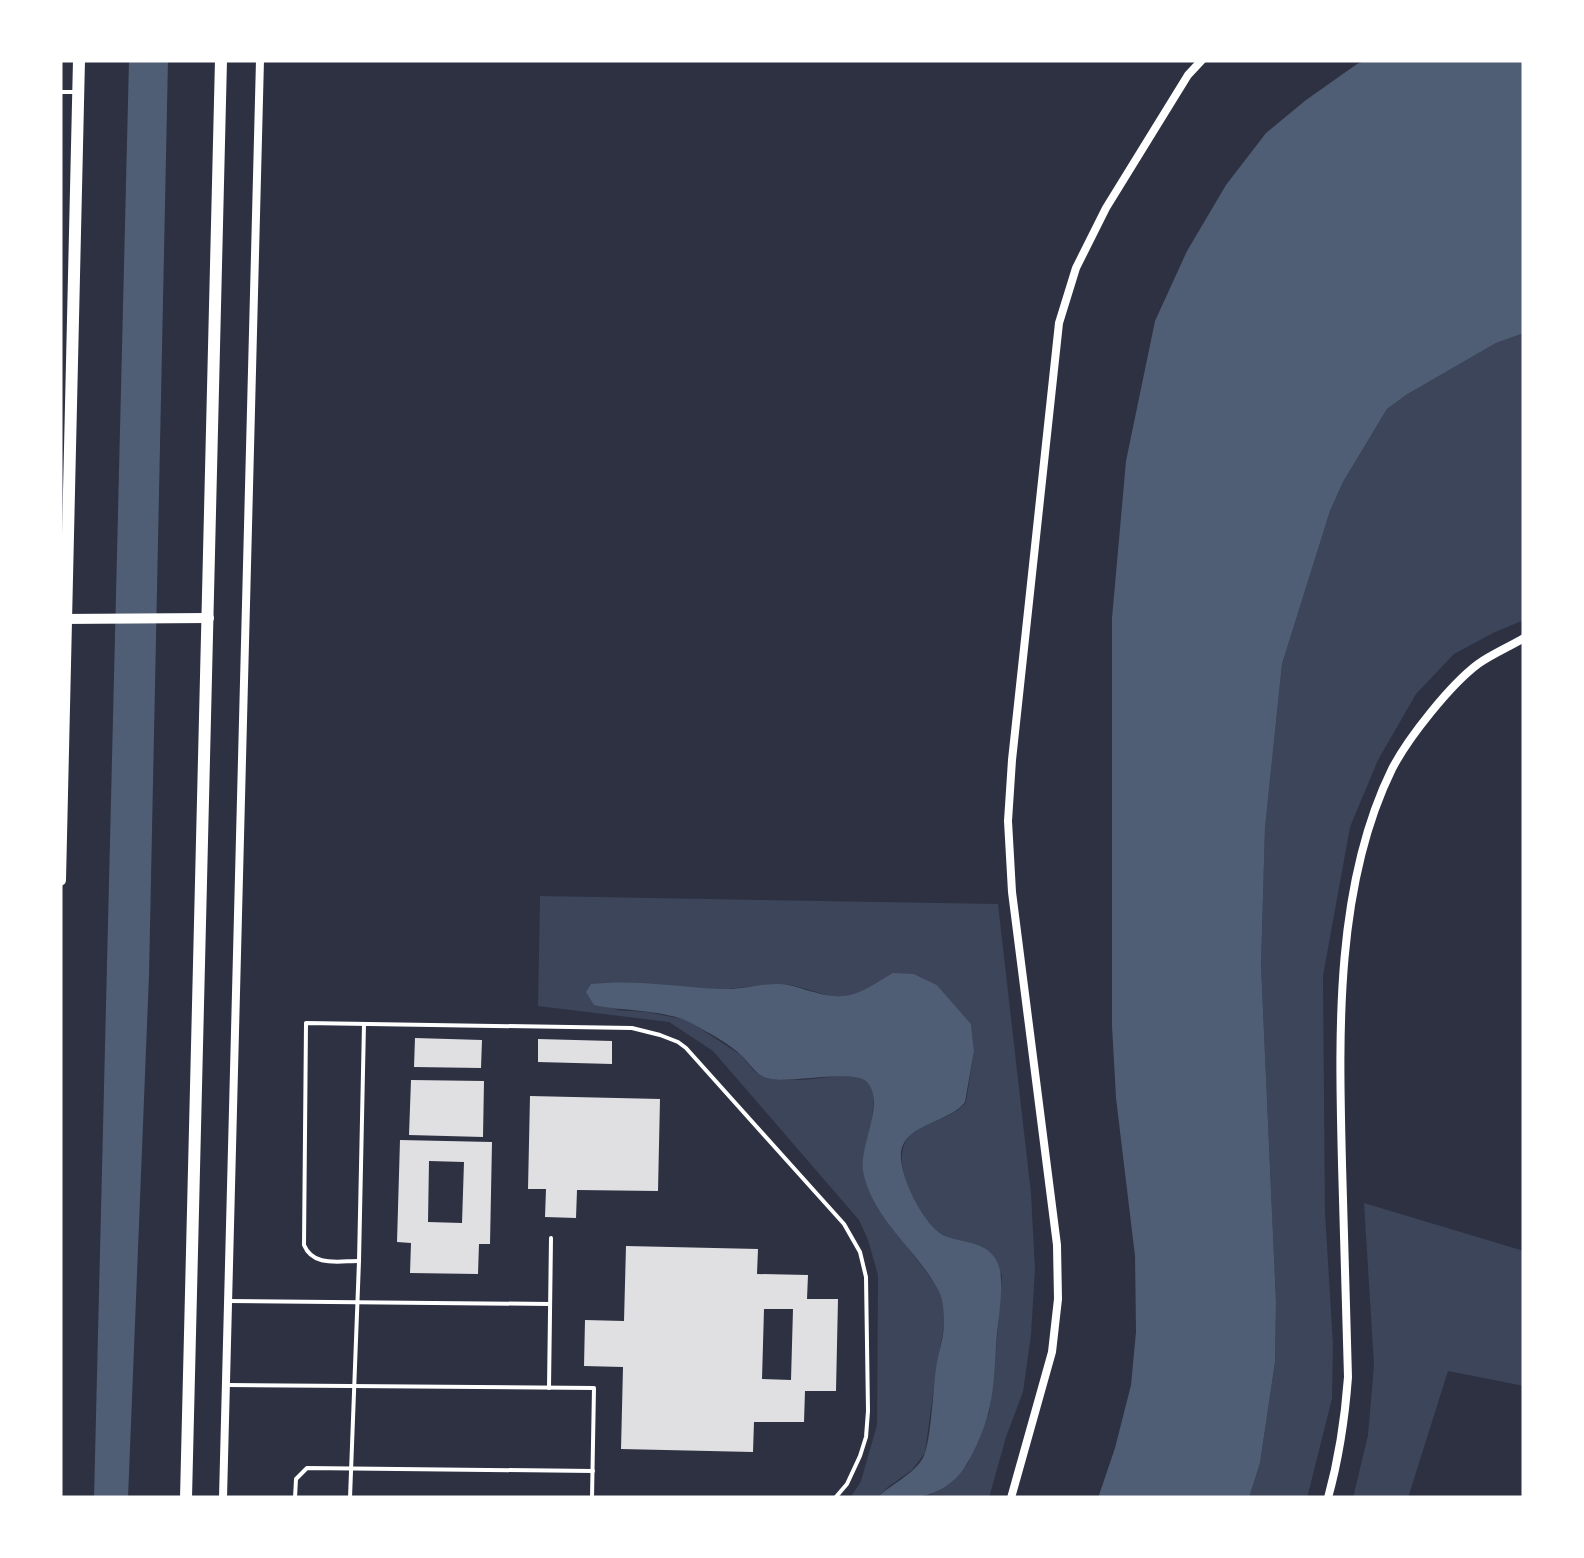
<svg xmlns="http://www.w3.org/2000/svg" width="1584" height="1558" viewBox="0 0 1584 1558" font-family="Overpass,sans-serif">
<rect width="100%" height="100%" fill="#2d3142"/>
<g fill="#3c4559">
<path d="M1524 333V620L1495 632 1454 654 1416 694 1378 760 1350 827 1323 976 1325 1213 1333 1344 1332 1399 1307 1498H1249L1260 1463 1275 1362 1276 1302 1261 965 1265 828 1282 664 1330 511 1343 482 1387 409 1406 395 1496 343Z"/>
<path d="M540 896 998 904 1031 1193 1035 1269 1031 1335 1023 1392 1006 1437 989 1498H922L938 1491 967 1465 989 1413 994 1376 1002 1276C989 1239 971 1249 942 1234 919 1221 890 1163 907 1139 921 1120 951 1122 966 1102L974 1051 971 1024 937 985 914 974 883 979 872 988 851 996H830L792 985 775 984 727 989 615 1010 647 1012 687 1020 741 1055 754 1071 768 1079 800 1080 852 1075 865 1079 874 1091 872 1123 863 1171 870 1192 884 1216 939 1289 944 1309V1327L937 1364 925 1453 912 1470 888 1487 877 1498H850L861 1481 877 1425 878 1275 868 1240 859 1220 713 1051 669 1022 538 1006Z"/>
<path d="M1364 1203 1524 1251V1386L1448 1371 1408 1498H1353L1368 1435 1374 1365Z"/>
</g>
<g fill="#4f5d75">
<path d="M129 60H168L149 975 128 1498H94Z"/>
<path d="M1367 60H1524V333L1496 343 1406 395 1387 409 1343 482 1330 511 1282 664 1265 828 1261 965 1276 1302 1275 1362 1260 1463 1249 1498H1098L1115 1448 1131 1385 1136 1332 1135 1256 1116 1098 1112 1026V618L1126 461 1155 321 1187 251 1226 185 1266 133 1306 100 1357 64Z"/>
<path d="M893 973 914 974 937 985 971 1024 974 1051 965 1102C950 1123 905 1123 901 1152 899 1175 921 1220 940 1233 957 1244 983 1239 995 1258 999 1264 1001 1272 1001 1280 1002 1297 999 1316 997 1333 995 1358 995 1385 989 1410 985 1428 970 1465 956 1478 932 1501 908 1498 877 1498 891 1484 913 1475 923 1458 931 1443 933 1389 936 1368 938 1353 944 1338 944 1323 944 1311 943 1296 936 1286 914 1248 871 1216 863 1171 859 1145 886 1103 867 1082 855 1069 793 1083 771 1079 757 1077 751 1065 742 1056 729 1043 707 1032 691 1023 668 1010 621 1011 594 1005L586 992 591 984C634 979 678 987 722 989 741 990 758 984 776 984 790 983 801 989 814 992 851 1003 862 991 893 973Z"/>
</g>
<g fill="#e0e0e3" fill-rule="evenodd">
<path d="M415 1038 482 1040 481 1068 414 1067Z"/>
<path d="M538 1039 612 1041V1064L538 1062Z"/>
<path d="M411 1080 484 1081 483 1137 409 1135Z"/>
<path d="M530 1096 660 1099 658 1191 577 1190 576 1218 545 1217 546 1189H528Z"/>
<path d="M400 1140 492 1142 490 1244H479L478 1274 410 1273 411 1243 397 1242ZM429 1161 464 1162 462 1223 428 1222Z"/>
<path d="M626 1246 758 1249 757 1274 808 1275 807 1299H838L836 1391H805L804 1422H754L753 1452 621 1449 623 1367 584 1366 585 1320 624 1321ZM764 1309H793L791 1380 762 1379Z"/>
</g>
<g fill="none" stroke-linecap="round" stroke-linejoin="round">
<g stroke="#fff" stroke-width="4">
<path d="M60 92H75"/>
<path d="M359 1261C338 1261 313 1267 304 1245L306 1023 632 1028 660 1035 678 1042 686 1048 844 1224 860 1252 866 1277 868 1411 866 1437 860 1456 847 1484 835 1498"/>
<path d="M228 1301 550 1304"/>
<path d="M228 1385 594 1388 592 1498"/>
<path d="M549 1388 551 1238"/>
<path d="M295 1498 296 1479 307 1468 593 1471"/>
<path d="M350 1498 359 1261 364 1024"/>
</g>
<g stroke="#fff" stroke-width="8">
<path d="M223 1498 260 60"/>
<path d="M1011 1498 1052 1352 1058 1299 1057 1245 1012 892 1008 821 1012 760 1059 323 1076 268 1106 208 1188 75 1202 60"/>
<path d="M1328 1498C1339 1458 1345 1418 1348 1377 1346 1306 1344 1235 1342 1164 1339 1036 1334 887 1392 769 1408 738 1450 685 1478 664 1492 654 1509 647 1524 638"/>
</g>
<path stroke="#fff" stroke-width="10" d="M61 619 209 618"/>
<g stroke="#fff" stroke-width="12">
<path d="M60 880 79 60"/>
<path d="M186 1498 221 60"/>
</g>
</g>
<rect width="1584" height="1558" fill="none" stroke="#ffffff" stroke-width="125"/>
</svg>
